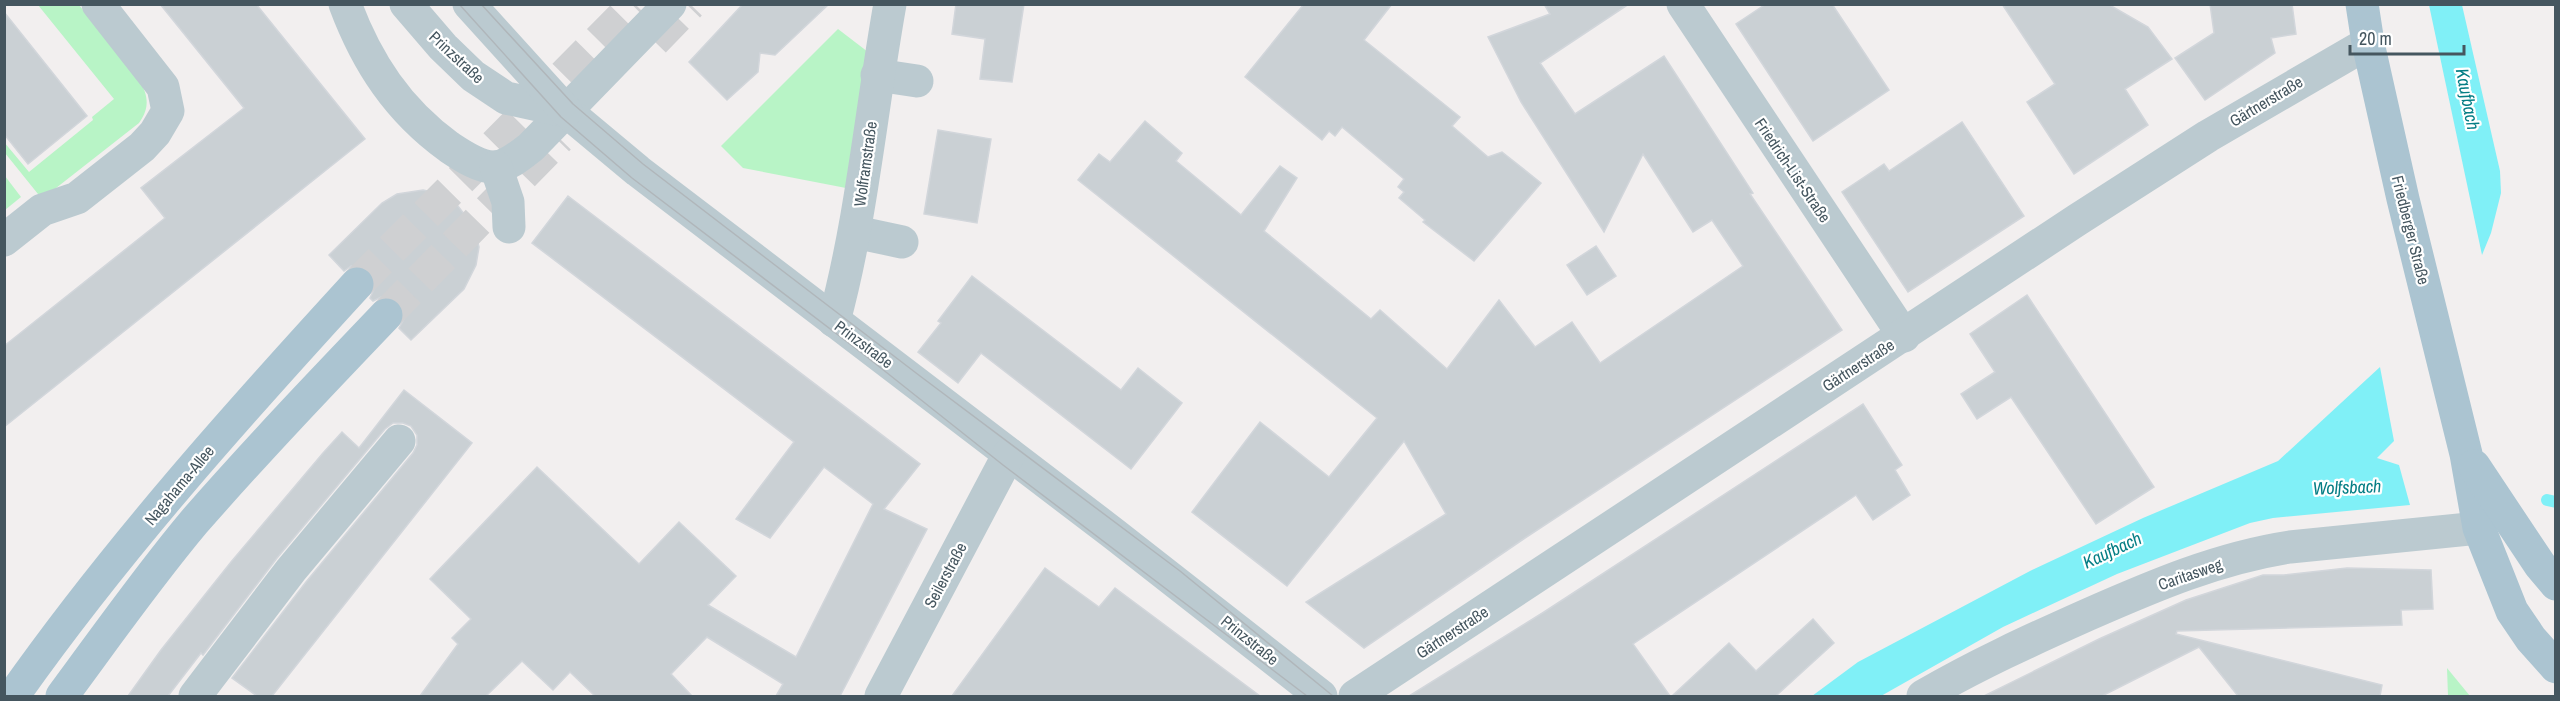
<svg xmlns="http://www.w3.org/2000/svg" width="2560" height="701" viewBox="0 0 2560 701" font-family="'Archivo Narrow',sans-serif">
<rect width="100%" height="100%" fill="#f2efef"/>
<g fill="#b8f4c6">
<path d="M38 5H79L137 77C148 93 151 107 139 123L42 199 5 153 4 142 29 172 93 120 92 117 114 99Z"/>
<path d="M838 29 868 52 846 188 743 168 721 146Z"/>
<path d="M5 176 21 197 5 210H4Z"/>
<path d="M2447 668 2470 696H2448Z"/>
</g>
<g fill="#80f0f7">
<path d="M2429 5H2462L2500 171 2501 193 2491 233 2482 255Z"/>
<path d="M2380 367 2394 441 2377 458 2399 465 2410 505 2273 518 2250 523 2117 574 2003 627 1881 696H1812L1858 662 2030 571 2143 518 2278 461Z"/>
</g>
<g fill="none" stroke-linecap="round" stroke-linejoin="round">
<path stroke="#80f0f7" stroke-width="12" d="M2547 500 2556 502"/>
</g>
<g fill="#cad0d4" stroke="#d2d6db" stroke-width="1.5">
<path d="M160 4H256L365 139 4 427V346L165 218 141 188 244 108Z"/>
<path d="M743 4H829L775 55 760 53 758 72 727 100 689 62Z"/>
<path d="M956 4H1024L1012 82 980 79 985 39 952 34Z"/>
<path d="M1304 4H1392L1364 40 1460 117 1452 126 1488 157 1502 152 1541 183 1474 261 1423 222 1425 220 1399 198 1404 192 1398 187 1404 179 1342 127 1335 136 1329 131 1322 140 1245 77Z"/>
<path d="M1544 4H1629L1540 63 1575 114 1664 56 1753 193 1750 194 1842 330 1525 538 1364 648 1306 602 1446 514 1404 441 1287 586 1192 512 1260 422 1329 477 1377 418 1078 180 1099 154 1110 162 1145 121 1182 153 1176 161 1241 215 1280 166 1297 178 1264 231 1371 319 1380 310 1447 369 1499 300 1535 347 1572 322 1600 363 1743 266 1712 220 1693 232 1643 154 1604 232 1521 102 1488 37 1550 14Z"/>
<path d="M1766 4H1832L1889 90 1813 141 1736 24Z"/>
<path d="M2002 4H2108L2148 27 2172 59 2125 89 2148 125 2074 174 2027 102 2055 84Z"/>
<path d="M2210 4H2292L2296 34 2271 38 2275 53 2205 100 2175 58 2214 33Z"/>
<path d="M4 12 87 116 28 164 4 134Z"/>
<path d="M1962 122 2024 216 1908 292 1842 192 1884 164 1889 171Z"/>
<path d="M938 130 991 139 977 223 924 214Z"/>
<path d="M423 190 436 193 458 206 474 227 479 247 476 265 464 289 411 340 399 328 404 319V310L399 302 390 297H381L373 301 370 298 375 287V278L370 271 360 266H351L344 271 329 255 382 203 397 194Z"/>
<path d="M568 196 920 464 884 509 927 529 840 696H776L783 684 707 637 671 674 692 696H595L570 672 553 690 522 661 486 696H420L458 644 452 638 471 619 430 579 537 467 639 564 679 522 736 576 708 605 796 657 873 504 824 467 770 538 736 519 794 442 532 243Z"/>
<path d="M1596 246 1616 276 1587 295 1567 265Z"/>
<path d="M972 276 1121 390 1138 368 1182 403 1131 469 981 353 958 383 918 352 941 323 938 321Z"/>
<path d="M2027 295 2154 487 2096 524 2011 397 1977 419 1961 394 1995 372 1970 334Z"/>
<path d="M404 390 472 443 272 696H257L232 678 306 582 413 453 417 445V435L411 426 403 423H393L385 429 277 558 203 655 201 653 168 696H128L161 650 231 562 323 453 342 432 359 448Z"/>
<path d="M1863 404 1902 465 1895 470 1910 495 1873 520 1856 495 1633 644 1670 696H1409L1544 612Z"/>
<path d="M1045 568 1099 607 1115 588 1260 696H952Z"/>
<path d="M2347 568 2431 570 2433 609 2401 610 2402 625 2177 631 2176 634 2382 685 2380 696H2238L2199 647 2102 696H1984L2099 639 2186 600 2263 575H2284Z"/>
<path d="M1813 619 1834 643 1777 695 1779 696H1672L1729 643 1756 671Z"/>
</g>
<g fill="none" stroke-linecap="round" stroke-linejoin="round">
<g stroke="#cfd0d2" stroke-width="33" stroke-dasharray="33 16" stroke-linecap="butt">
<path d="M654 41 690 4"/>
<path d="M357 284 635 4"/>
<path d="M386 315 559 138"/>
</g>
<g stroke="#bbcad0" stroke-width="33">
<path d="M345 4C367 63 398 110 449 147 461 155 480 168 495 167 508 166 522 154 531 147L670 4"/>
<path d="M406 4 443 47 473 76 506 98 566 111 638 171 1114 534 1321 696"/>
<path d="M469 4 566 111"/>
<path d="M1683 4 1904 336"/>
<path d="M877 75 917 81"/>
<path d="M496 167 508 202 509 227"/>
<path d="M855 232 902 242"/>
<path d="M4 240 42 210 77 198 142 147 155 133 168 111 163 87 98 4"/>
<path d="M834 321C862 218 871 110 890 4"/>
<path d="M195 696 291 570 399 441"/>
<path d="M881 696 1009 454"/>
<path d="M1355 696 2077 220 2208 136 2368 43"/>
<path d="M1923 696C1976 665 2031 640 2087 615 2153 586 2218 558 2290 547L2479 528"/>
</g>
<g stroke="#abc4d1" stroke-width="33">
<path d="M2362 4 2368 43 2403 199 2466 454 2479 528 2512 611 2531 639 2556 667"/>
<path d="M2474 466 2540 565 2556 584"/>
<path d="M13 696C116 550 236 416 357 284"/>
<path d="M62 696C105 638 147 578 194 522 256 451 321 383 386 315"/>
</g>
<g stroke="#b0b6ba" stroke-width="1.5">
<path d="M459 4 561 117 632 178 867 357 1003 465 1307 696"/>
<path d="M481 4 573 104 643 164 920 376 1180 571 1333 696"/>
</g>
</g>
<g text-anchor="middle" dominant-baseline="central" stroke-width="4.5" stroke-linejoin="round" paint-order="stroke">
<g font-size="16" fill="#45565f" stroke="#fff">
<text transform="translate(457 57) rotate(43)">Prinzstraße</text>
<text transform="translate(2266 101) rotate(-31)">Gärtnerstraße</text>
<text transform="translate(865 164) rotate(-82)">Wolframstraße</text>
<text transform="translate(1793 170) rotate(56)">Friedrich-List-Straße</text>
<text transform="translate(2411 230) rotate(76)">Friedberger Straße</text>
<text transform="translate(864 344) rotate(37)">Prinzstraße</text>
<text transform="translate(1858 365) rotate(-33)">Gärtnerstraße</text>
<text transform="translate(179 485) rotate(-50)">Nagahama-Allee</text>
<text transform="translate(2190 574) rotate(-19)">Caritasweg</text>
<text transform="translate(945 575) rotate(-62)">Seilerstraße</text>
<text transform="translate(1452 632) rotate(-33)">Gärtnerstraße</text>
<text transform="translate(1250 640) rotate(39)">Prinzstraße</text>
</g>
<g font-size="18" font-style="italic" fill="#057e85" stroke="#fff">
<text transform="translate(2468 99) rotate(79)">Kaufbach</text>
<text transform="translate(2347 487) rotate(-2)">Wolfsbach</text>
<text transform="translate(2112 550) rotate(-25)">Kaufbach</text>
</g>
</g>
<rect width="2560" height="701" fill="none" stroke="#45565f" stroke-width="12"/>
<path d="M2350 45v9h114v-9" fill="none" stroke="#45565f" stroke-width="3"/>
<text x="2359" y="45" font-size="18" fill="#45565f" stroke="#ffffff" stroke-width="4.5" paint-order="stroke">20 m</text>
</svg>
